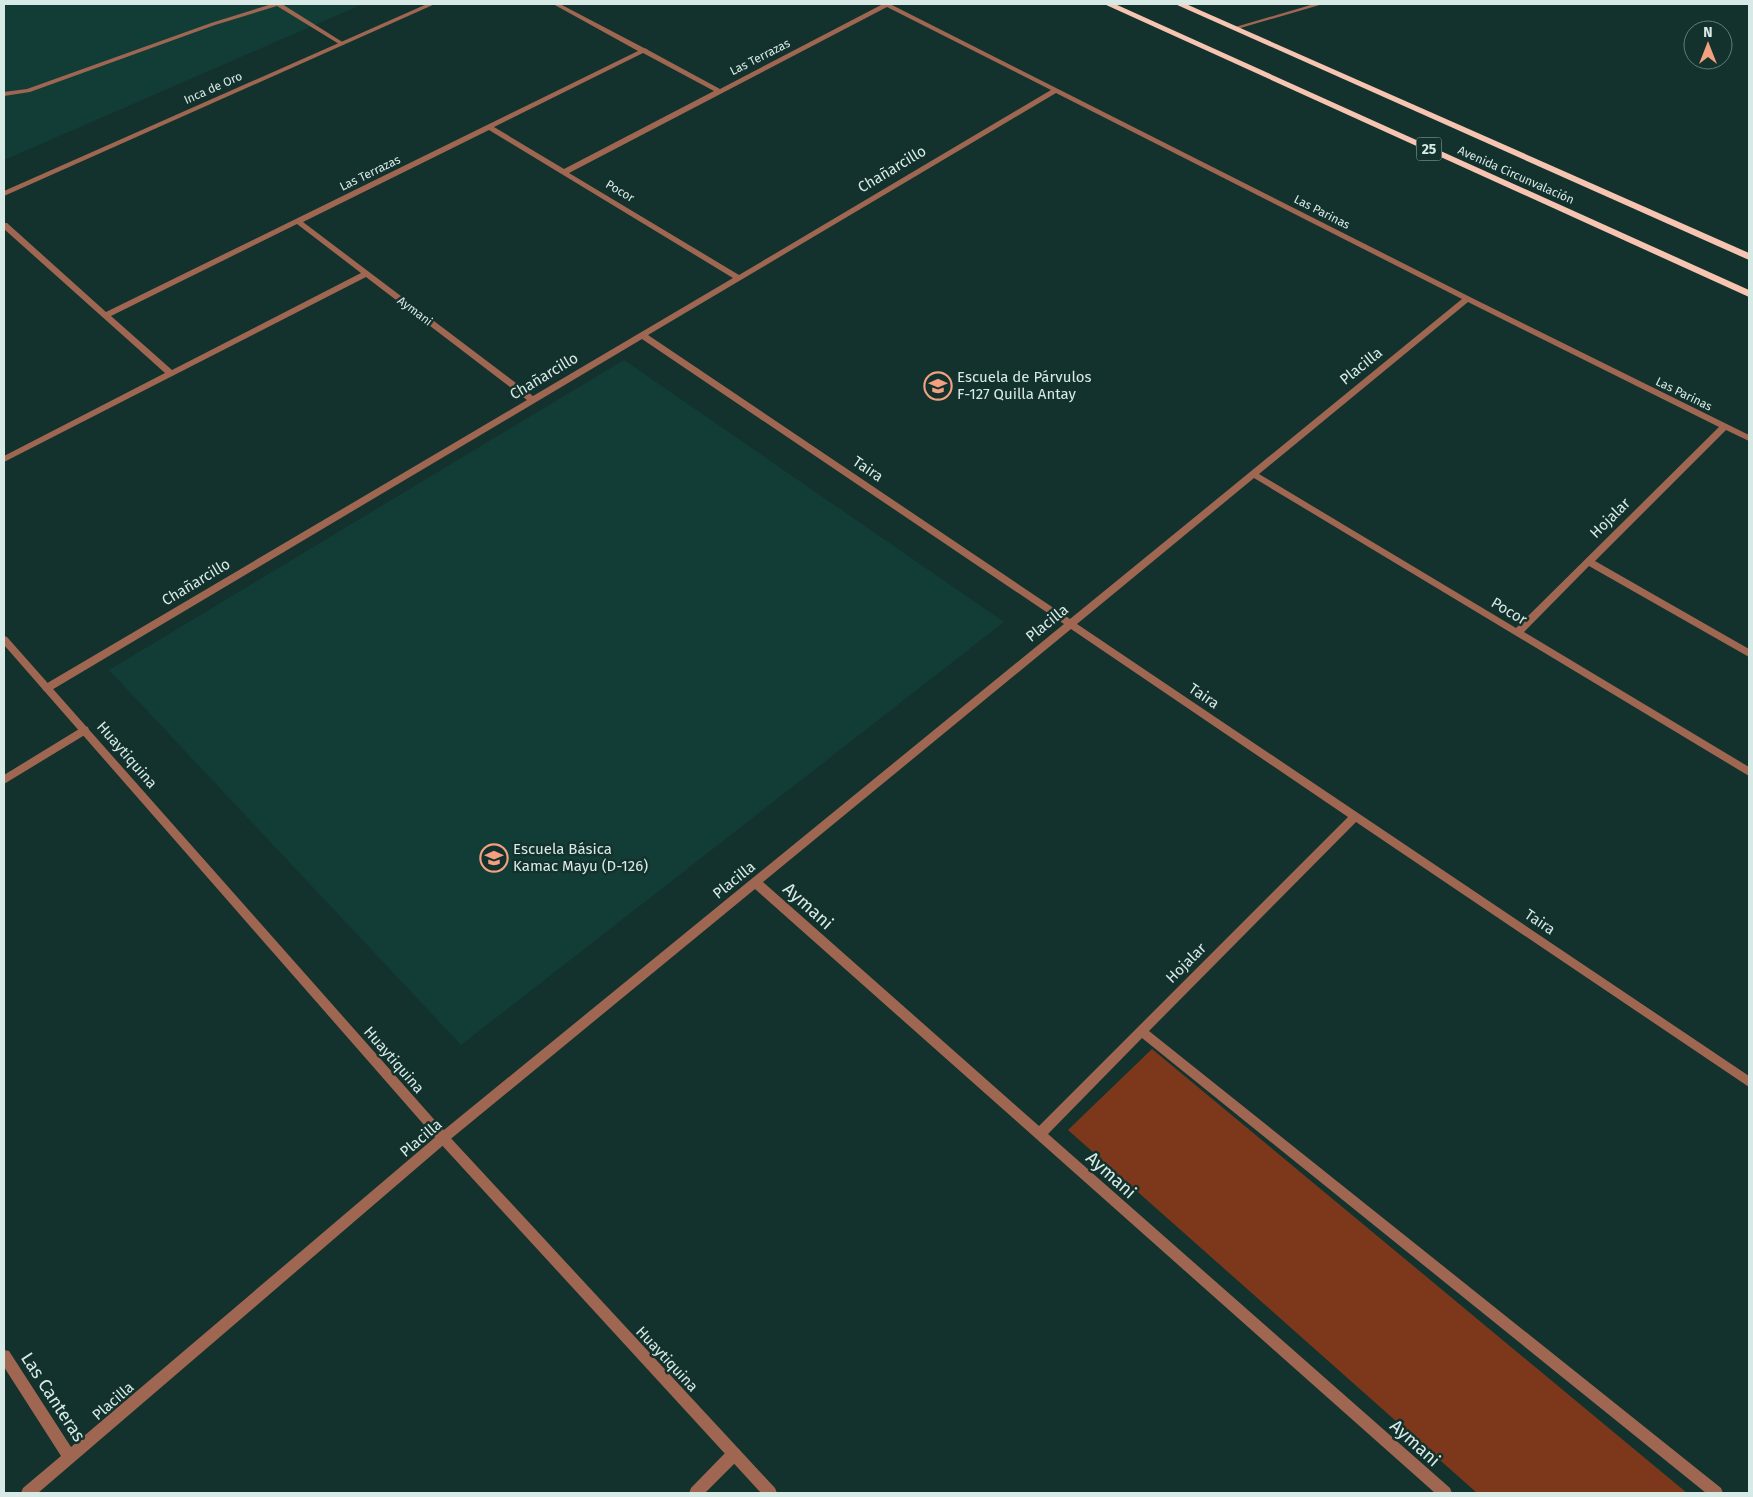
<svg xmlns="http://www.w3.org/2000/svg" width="1753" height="1497" viewBox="0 0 1753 1497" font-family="'Fira Sans',sans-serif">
<rect width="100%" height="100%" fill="#13322d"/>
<g fill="#123d37">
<path d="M4 4H363L4 160Z"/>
<path d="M624 360 1004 622 461 1045 109 670Z"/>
</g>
<path fill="#7d381b" d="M1152 1049 1687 1493H1477L1068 1130Z"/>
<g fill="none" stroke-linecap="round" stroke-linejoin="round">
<g fill="#9f6751" fill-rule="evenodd">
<path d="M272 4H282L344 43 339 44 277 6 215 25 30 92 4 96V92L27 89 211 23Z"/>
<path d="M1314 4H1323L1237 29 1232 28Z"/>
</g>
<g fill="#9f6751" fill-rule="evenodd">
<path d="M427 4H435L4 196V191Z"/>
<path d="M553 4H560L644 48 647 49 648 50 720 89 883 4H890L1470 297 1749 435V441L1726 430 1595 561 1749 649V657L1589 566 1524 632 1749 767V776L1254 478 1077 624 1749 1076V1087L1356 822 1149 1031 1721 1488 1723 1493H1706L1142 1038 1048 1134 1450 1488 1452 1493H1435L755 889 447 1142 38 1493H21L23 1488 61 1456 4 1367V1350L9 1351 71 1447 439 1134 1064 624 642 339 50 691H44L42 688 44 685 527 400 366 277 4 462V456L165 373 4 229V223H7L106 312 638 51ZM887 7 1051 90 739 275 569 173ZM643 53 714 91 564 169 494 127ZM1056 93 1462 299 1070 619 648 335ZM489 130 733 278 533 396 303 222ZM297 224 361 273 172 370 111 316ZM1468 302 1719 427 1516 628 1259 474ZM1071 629 1348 817 1039 1126 763 882Z"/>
<path d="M84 726 88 727 89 730 88 733 4 784V775Z"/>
<path d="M734 1447 739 1449 741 1454 739 1459 705 1493H689L691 1488 729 1449Z"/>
</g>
<path fill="#9f6751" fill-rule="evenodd" d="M4 636 7 637 447 1134 775 1488 777 1493H761L439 1142 4 645Z"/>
<g fill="#f6c4b1" fill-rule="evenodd">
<path d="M1104 4H1115L1749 290V297Z"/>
<path d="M1175 4H1186L1749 253V260Z"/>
</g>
</g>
<defs>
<g id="school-ring" transform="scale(1.4375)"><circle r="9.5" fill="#13322d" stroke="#f2a080" stroke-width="1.5"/><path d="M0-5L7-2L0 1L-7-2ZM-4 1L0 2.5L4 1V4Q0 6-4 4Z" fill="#f2a080"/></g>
</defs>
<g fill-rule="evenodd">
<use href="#school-ring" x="938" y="386"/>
<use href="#school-ring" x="494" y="858"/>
</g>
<g text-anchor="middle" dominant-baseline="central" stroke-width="5" stroke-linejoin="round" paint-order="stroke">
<g font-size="12" fill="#d8eae6" stroke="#13322d">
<text transform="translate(760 57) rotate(-27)">Las Terrazas</text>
<text transform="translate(213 88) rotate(-24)">Inca de Oro</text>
<text transform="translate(370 173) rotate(-26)">Las Terrazas</text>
<text transform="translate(1516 175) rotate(24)">Avenida Circunvalación</text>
<text transform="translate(620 191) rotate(31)">Pocor</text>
<text transform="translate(1322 212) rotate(27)">Las Parinas</text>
<text transform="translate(415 311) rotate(37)">Aymani</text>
<text transform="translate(1684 394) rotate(26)">Las Parinas</text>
</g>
<rect fill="#13322d" stroke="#9db3ae" stroke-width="1" x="1416.5" y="137.5" width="25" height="23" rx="4"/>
<g font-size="14" font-weight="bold" fill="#d8eae6">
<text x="1429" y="149">25</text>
</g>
<g font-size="15" fill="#d8eae6" stroke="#13322d">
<text transform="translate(892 169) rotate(-31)">Chañarcillo</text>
<text transform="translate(1361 366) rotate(-39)">Placilla</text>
<text transform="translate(544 376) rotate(-31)">Chañarcillo</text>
<text transform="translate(868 469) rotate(34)">Taira</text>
<text transform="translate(1610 518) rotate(-45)">Hojalar</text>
<text transform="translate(196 582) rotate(-31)">Chañarcillo</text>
<text transform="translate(1509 611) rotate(31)">Pocor</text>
<text transform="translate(1047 623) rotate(-39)">Placilla</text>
<text transform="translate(1204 696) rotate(34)">Taira</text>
<text transform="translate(127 755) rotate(49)">Huaytiquina</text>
<text transform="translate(734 880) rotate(-39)">Placilla</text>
<text transform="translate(1540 922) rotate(34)">Taira</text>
<text transform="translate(1186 963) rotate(-45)">Hojalar</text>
<text transform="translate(394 1060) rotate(49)">Huaytiquina</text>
<text transform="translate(421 1138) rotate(-40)">Placilla</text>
<text transform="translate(667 1359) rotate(47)">Huaytiquina</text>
<text transform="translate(113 1401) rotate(-41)">Placilla</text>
</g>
<g font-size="15" fill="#d8eae6" stroke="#13322d" text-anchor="start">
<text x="957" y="377">Escuela de Párvulos<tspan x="957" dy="17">F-127 Quilla Antay</tspan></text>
<text x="513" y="849">Escuela Básica<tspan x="513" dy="17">Kamac Mayu (D-126)</tspan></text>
</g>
<g font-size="18" fill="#d8eae6" stroke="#13322d">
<text transform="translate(808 906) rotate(42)">Aymani</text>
<text transform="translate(1111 1175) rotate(42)">Aymani</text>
<text transform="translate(53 1397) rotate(57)">Las Canteras</text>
<text transform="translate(1415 1443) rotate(42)">Aymani</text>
</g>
</g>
<rect width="1753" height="1497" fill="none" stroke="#d8eae6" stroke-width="10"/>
<g transform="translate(1708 45)"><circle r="24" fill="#13322d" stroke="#627c77"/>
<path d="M0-4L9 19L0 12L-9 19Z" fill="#f2a080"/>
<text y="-8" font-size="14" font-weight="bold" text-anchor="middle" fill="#d8eae6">N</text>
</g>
</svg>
